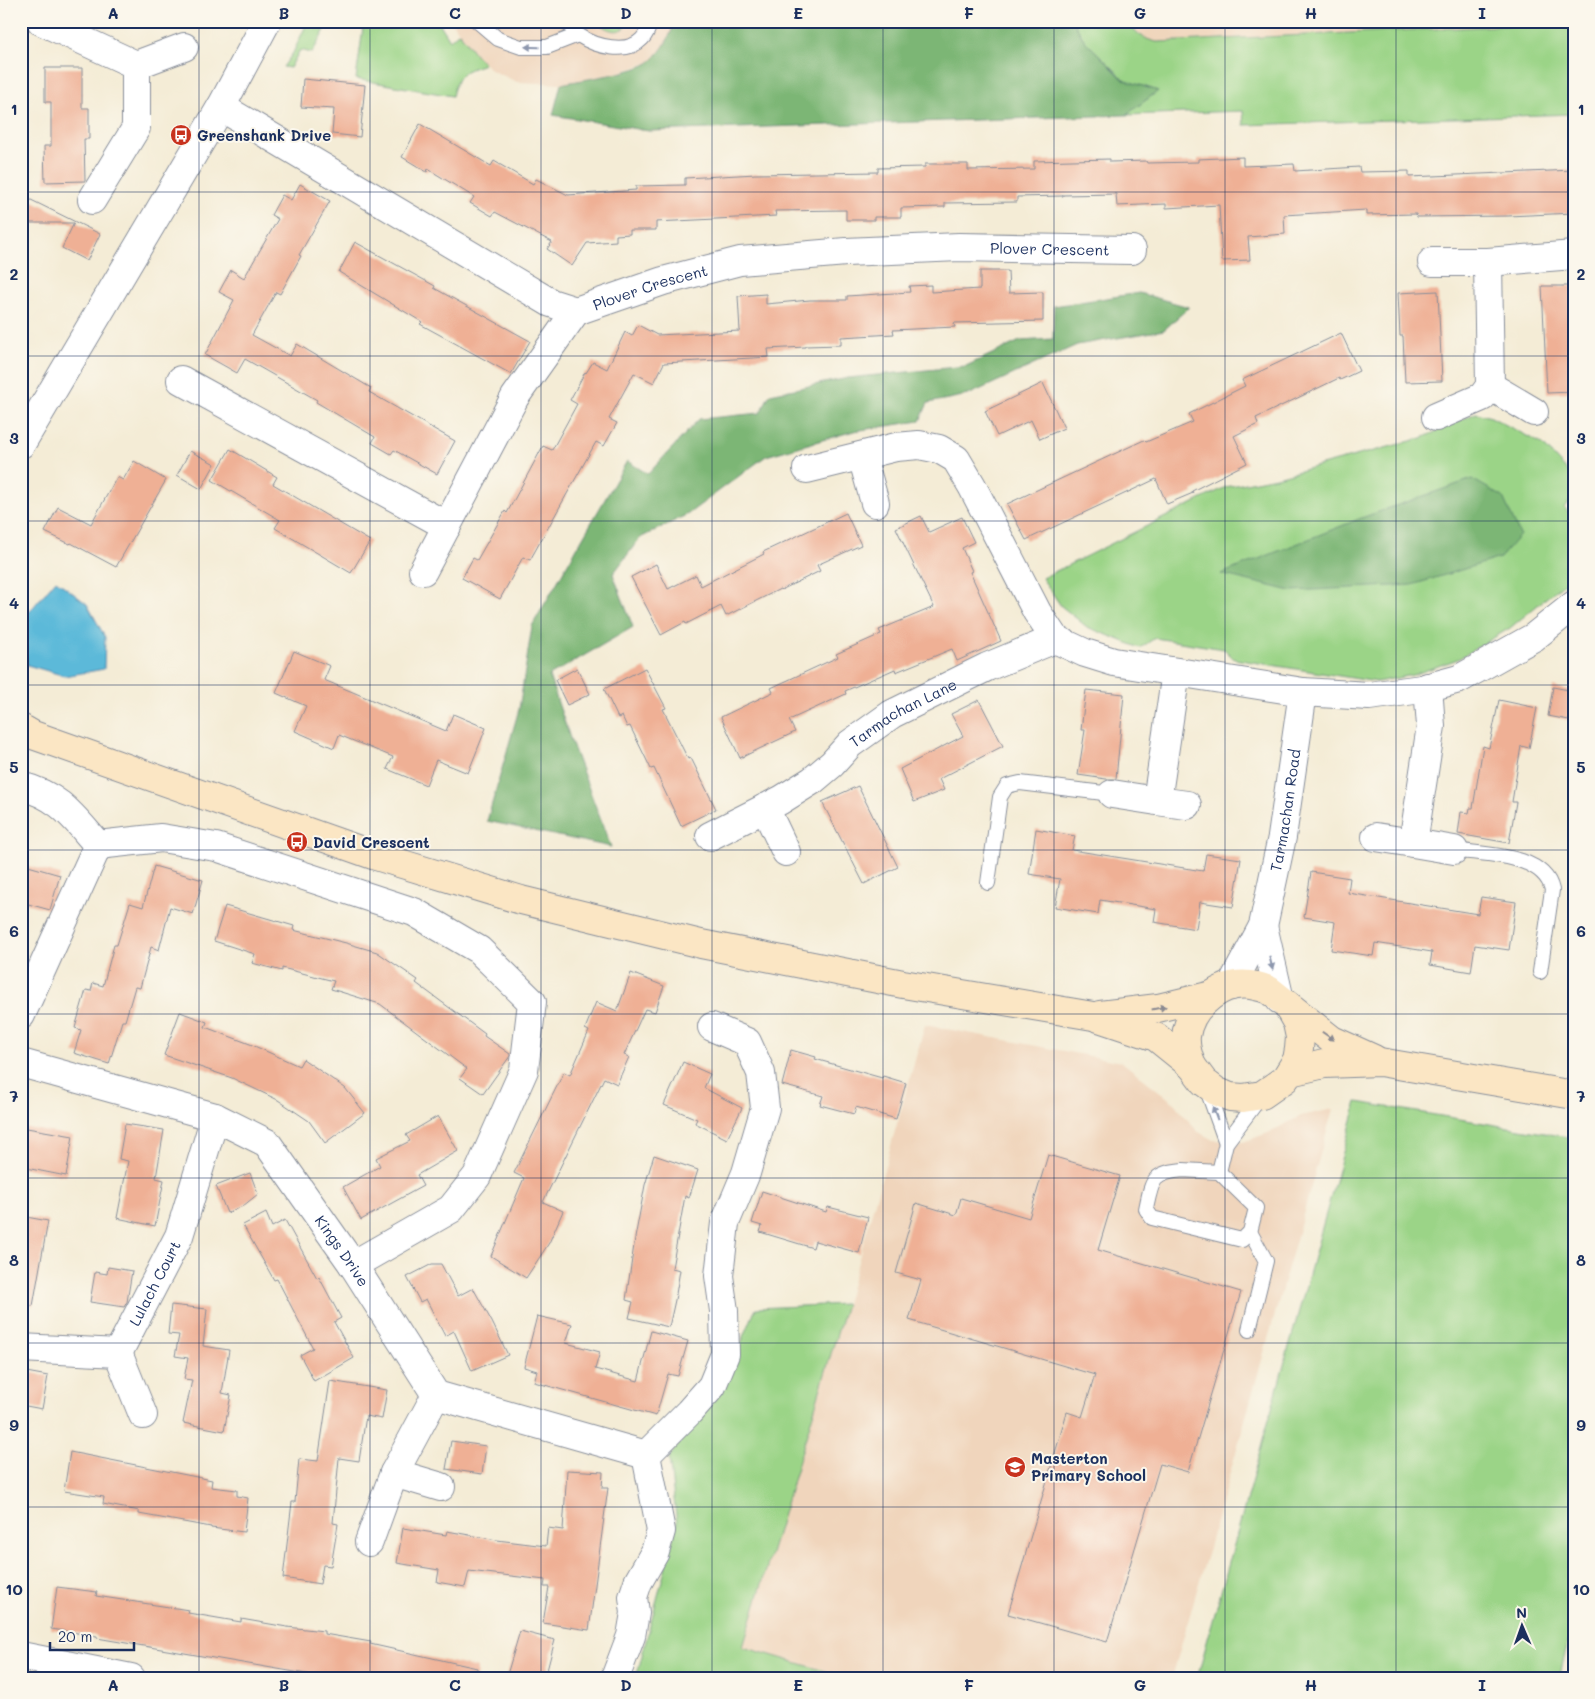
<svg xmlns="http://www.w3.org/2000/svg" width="1595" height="1699" viewBox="0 0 1595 1699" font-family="Mali,sans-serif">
<rect width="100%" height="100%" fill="#fbf7ec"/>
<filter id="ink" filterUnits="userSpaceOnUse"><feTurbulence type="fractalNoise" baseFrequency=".02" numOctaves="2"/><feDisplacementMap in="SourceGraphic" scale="10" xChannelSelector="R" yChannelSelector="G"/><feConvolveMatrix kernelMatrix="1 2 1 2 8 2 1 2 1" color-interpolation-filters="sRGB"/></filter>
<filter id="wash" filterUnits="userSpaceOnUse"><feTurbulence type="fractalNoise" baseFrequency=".0096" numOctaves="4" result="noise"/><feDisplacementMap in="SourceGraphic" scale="20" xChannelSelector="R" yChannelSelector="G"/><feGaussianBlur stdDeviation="1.12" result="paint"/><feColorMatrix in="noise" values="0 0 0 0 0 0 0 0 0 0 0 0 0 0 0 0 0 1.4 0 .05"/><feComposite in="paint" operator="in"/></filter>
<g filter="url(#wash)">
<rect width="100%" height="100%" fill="#f4ecd6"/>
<g fill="#f0d5bc">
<path d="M451 21H675L668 42 650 62 617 73 561 84 517 82 491 70 475 54Z"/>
<path d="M1129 21H1549L1542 24 1156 42 1148 41 1130 25Z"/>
<path d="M925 1025 1122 1062 1173 1102 1197 1131 1213 1140 1243 1142 1268 1133 1301 1116 1333 1109 1172 1678H849L743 1648 846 1304Z"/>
</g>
<g fill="#9bd487" stroke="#5b8272">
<path d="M308 21H330L312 53 300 50 290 68 283 67 293 53Z"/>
<path d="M364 21H438L450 40 459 32 475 54 484 64C462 72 458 72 452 96L356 79Z"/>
<path d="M597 21H622L627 26C618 35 605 30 597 21Z"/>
<path d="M1073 21H1129C1133 32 1145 40 1157 42L1542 24 1549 21H1574V114L1244 125 1243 111 1126 115 1158 91 1125 80 1084 40Z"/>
<path d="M1476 413 1491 417 1542 444 1574 478V498L1564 507 1574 518V575L1510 628 1458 659 1413 675 1377 682 1234 659 1224 649 1155 638 1140 648 1087 627 1061 606 1042 578 1226 487 1281 476 1422 438Z"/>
<path d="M1357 1102 1574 1138V1619L1559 1678H1197Z"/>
<path d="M846 1304 743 1647 849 1678H636L677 1524 669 1457 723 1387 756 1308Z"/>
</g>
<g fill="#7cb674" stroke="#4c7269">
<path d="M675 21H1073L1084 40 1124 80 1158 91 1126 115 649 131 553 115 561 84C580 80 639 72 651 61 664 49 670 37 675 21Z"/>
<path d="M1139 293 1189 307 1164 330 1077 345 968 395 928 403 920 421 854 431 766 456 688 514 640 538 613 574 633 627 549 676 571 741 611 847 487 821 519 709 532 626 627 461 648 474 699 419 760 413 770 394 848 378 966 366 1020 341 1053 339 1054 306Z"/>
<path d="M1472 479 1503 497 1520 535 1500 558 1412 585 1291 591 1221 574 1364 517Z"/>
</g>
<path fill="#5bb9d9" stroke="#3b749c" d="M56 580 87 604 105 637 104 669 65 676 27 665 24 618Z"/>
<g id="blocks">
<g fill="#efb095">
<path d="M45 68H82V108H89V139H84L85 181 45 182 44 146H51V102H45Z"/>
<path d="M303 79 365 85 360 137 332 134 334 109 301 107Z"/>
<path d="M420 124 491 166 494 161 533 184 536 179 568 195 636 190V186L685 185V178L756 174 878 172V168L925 167V164H968V170L1034 169V161L1110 159V162L1146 161 1147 163 1198 162V159L1243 157V166L1294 164 1295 171 1359 167 1360 172 1409 171V177L1574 170V213L1508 216 1417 217 1416 214 1366 215V210L1284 215 1285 234 1248 237 1250 260 1222 261 1219 205 1166 208V204L1117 206 1116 194 1063 195V196L1017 197V202L945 203V207L901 208V217H874V220H846V210L775 211 776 216 656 222V230H630V234L616 235V241L587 243 572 266 547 249 552 242 495 212 492 216 470 203 474 197 428 169 427 172 402 157Z"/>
<path d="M300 184 330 201 299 255 301 256 280 294 276 292 252 335 290 356 297 344 371 388 369 392 455 441 437 474 394 450 391 454 372 443 375 437 316 402 317 400 245 359 237 373 205 355 234 300 219 292 231 270 244 278 278 219 271 215 282 195 291 200Z"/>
<path d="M21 195 100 234 87 261 62 248 74 223H21Z"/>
<path d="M355 242 435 286 434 288 530 341 511 374 420 324 422 322 339 272Z"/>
<path d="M980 271H1008L1009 293 1043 292V321L954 323 955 327 893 330 894 334 841 337V345L805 346V347L768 349 769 357 664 363 654 383 634 373 609 419 617 423 604 446 596 442 530 560 523 557 500 599 462 578 473 558 477 560 505 511 507 513 543 446 552 450 577 404 570 400 585 372 586 373 593 362 607 369 625 332 632 336 638 325 657 335 740 331 738 296 766 294V304L810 300H847V296L910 292 909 286 931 285V292L980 289Z"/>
<path d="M1542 286H1574V392L1547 393Z"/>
<path d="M1438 291 1442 381 1405 382 1403 336H1400L1398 293Z"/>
<path d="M1341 333 1359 371 1340 380 1339 378 1256 418 1258 424 1234 436 1247 463 1192 491 1193 493 1167 504 1156 479 1026 540 1007 504 1144 440 1146 442 1193 422 1189 414 1245 386 1242 380Z"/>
<path d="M1043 383 1064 428 1040 439 1031 420 997 436 985 411Z"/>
<path d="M230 449 277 477 273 484 370 541 351 573 275 528 280 520 212 480Z"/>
<path d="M190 451 215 464 201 489 177 475Z"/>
<path d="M134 461 166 480 116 567 71 543 70 544 45 532 58 507 91 524 117 477 123 480Z"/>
<path d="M846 513 861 545 817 565 820 571 781 590 780 589 726 616 721 606 686 624 685 622 661 635 631 577 656 564 668 589 696 575 701 586 764 554 763 552Z"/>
<path d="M921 516 929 532 962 517 974 542 962 548 972 571 970 572 1001 641 957 661 952 649 896 672 895 669 845 691 846 694 789 720 795 732 740 758 721 717 773 692 771 688 838 657 836 654 881 634 879 630 934 607 896 528Z"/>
<path d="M294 651 330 666 324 680 446 731 453 714 486 728 468 773 436 760 426 785 387 769 393 757 339 735 334 748 295 731 306 706 276 693Z"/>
<path d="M577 668 590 694 567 705 555 680Z"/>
<path d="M645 668 666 708 663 709 688 759 691 758 716 809 681 826 654 768 651 769 630 726 627 727 622 716 618 718 604 689Z"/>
<path d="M1553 687 1574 691V721L1548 716Z"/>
<path d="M1086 690 1124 694 1116 779H1106L1078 775 1085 730H1081Z"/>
<path d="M979 700 1003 746 939 779 944 790 914 802 900 769 963 736 951 714Z"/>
<path d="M1499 700 1537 708 1529 748 1521 746 1512 802H1516L1509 843 1458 834 1461 812 1469 813 1470 808H1473L1483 746 1489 748Z"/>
<path d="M858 786 898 867 864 884 822 802Z"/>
<path d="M1036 829 1075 836 1072 850 1203 871 1206 854 1241 859 1233 907 1200 902 1196 929 1154 922 1156 909 1100 900 1098 914 1055 907 1060 879 1029 874Z"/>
<path d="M21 864 60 875 50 910 21 902Z"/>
<path d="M154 866 203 880 193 914 170 907 159 950 151 947 140 988 135 987 125 1021H122L109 1064 74 1053 81 1030 75 1028 86 990 91 991 93 983 103 986 114 945H117L130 903 143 907Z"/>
<path d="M1311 872 1350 878 1348 893 1478 914 1481 897 1516 902 1509 950 1475 945 1471 972 1430 965 1432 952 1375 943 1373 956 1331 950 1335 922 1304 917Z"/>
<path d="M225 906 294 926 293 930 346 943 377 952 418 980 416 983 485 1034 484 1036 510 1054V1056L483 1094 460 1078 467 1069 380 1004 331 989 334 981 282 968V971L252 963 255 954 214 941Z"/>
<path d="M631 973 664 986 655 1012 645 1009 624 1055 629 1057 617 1084 604 1078 543 1202 563 1211 549 1243 526 1278 491 1256 524 1178 514 1173 564 1072 570 1075 589 1031 585 1029 596 1002 617 1011Z"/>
<path d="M180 1012 207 1022 205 1027 250 1044 299 1066 303 1059 345 1088 365 1113 325 1143 309 1121 278 1100 232 1078 164 1055Z"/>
<path d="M791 1050 816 1057 815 1059 882 1078 883 1076 906 1083 896 1119 856 1107 854 1114 820 1105 823 1096 782 1085Z"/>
<path d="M683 1062 710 1074 704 1088 742 1108 727 1139 695 1123 697 1119 664 1105Z"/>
<path d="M438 1116 458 1151 417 1175 423 1186 361 1220 343 1187 380 1166 376 1158 410 1141 406 1135Z"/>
<path d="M125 1124 164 1130 156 1178 164 1180 155 1226 117 1218 128 1161 119 1159Z"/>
<path d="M21 1127 73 1136 66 1176 21 1167Z"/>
<path d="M654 1155 698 1170 689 1198 685 1196 672 1268 680 1270 675 1300 669 1327 629 1318 633 1302 626 1300 635 1238 645 1185Z"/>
<path d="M1048 1155 1120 1176 1098 1250 1241 1292 1188 1472 1160 1464 1107 1642 1008 1614 1067 1412 1082 1417 1095 1375 909 1320 921 1280 896 1273 916 1203 956 1215 961 1198 1029 1218Z"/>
<path d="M250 1173 258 1194 243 1206 227 1213 216 1186Z"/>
<path d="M762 1191 826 1212 828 1207 868 1217 859 1253 815 1241 813 1248 760 1232 762 1226 752 1223Z"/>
<path d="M266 1213 272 1227 285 1220 317 1278 319 1277 341 1318 334 1322 354 1358 314 1381 300 1355 313 1348 277 1279 274 1280 243 1225Z"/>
<path d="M21 1216 48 1221 33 1306 21 1305Z"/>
<path d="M432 1264H441L458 1296 473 1288 492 1322 508 1355 472 1371 454 1331 445 1336 426 1299 420 1302 407 1277Z"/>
<path d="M108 1267 132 1271 127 1302 124 1307 90 1302 95 1272 107 1274Z"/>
<path d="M171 1305 207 1309 203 1346 229 1350 222 1393 231 1395 224 1431 183 1423 192 1380 184 1379 188 1358 175 1356 179 1335 168 1334Z"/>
<path d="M537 1316 572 1324 566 1343 600 1352 595 1369 638 1381 651 1331 688 1341 678 1376 668 1374 656 1416 534 1382 537 1371 524 1367Z"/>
<path d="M21 1371 48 1376 42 1409 21 1405Z"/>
<path d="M330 1381 387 1390 382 1419 366 1416 359 1461 339 1458 333 1523 338 1524 331 1566 323 1565 320 1584 283 1578 292 1502H295L299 1459 318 1461Z"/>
<path d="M451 1441 486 1446 482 1474 446 1469Z"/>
<path d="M70 1452 212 1480 211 1487 237 1490V1496L248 1498 244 1532 211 1528V1527L139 1514V1511L103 1504 104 1497 64 1491Z"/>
<path d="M567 1470 603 1472 602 1488H608L589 1630 543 1623 549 1587H544L545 1580 469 1571 465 1587 437 1582 439 1570 397 1563 403 1528 446 1535 447 1531 497 1540 546 1546 548 1528 563 1530Z"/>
<path d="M57 1587 97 1592 96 1596 189 1610 188 1613 241 1622V1619L287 1627 324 1631V1634L371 1642 370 1644 477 1668 476 1678H330L97 1638V1636L51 1629Z"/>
<path d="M520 1631 555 1640 545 1678H506Z"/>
</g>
</g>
</g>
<g filter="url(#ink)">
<use href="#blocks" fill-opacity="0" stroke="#888e9a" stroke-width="1"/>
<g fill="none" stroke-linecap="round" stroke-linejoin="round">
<g stroke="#888e9a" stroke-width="16">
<g id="service">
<path d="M477 21 498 39 521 47H547L578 35"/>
<path d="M566 21C570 26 574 32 580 36 595 46 627 55 642 39 647 34 649 28 651 21"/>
<path d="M1454 850C1484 855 1544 853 1552 890L1540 972"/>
<path d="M988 883 1000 797 1007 786 1020 783 1112 794"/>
<path d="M1206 1087 1226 1143"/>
<path d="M1183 1170 1219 1172 1256 1208 1250 1232 1242 1240 1152 1218 1146 1209C1152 1180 1152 1173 1183 1170Z"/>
<path d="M1219 1172 1226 1143 1262 1095"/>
<path d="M1249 1330 1266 1261 1250 1232"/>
</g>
</g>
<g stroke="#888e9a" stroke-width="30">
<g id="minor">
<path d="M41 21 136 65"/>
<path id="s1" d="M221 107 551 303 576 311 663 281 740 261 846 252 959 247 1132 250"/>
<path d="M92 200 136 128V65L184 47"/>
<path d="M1432 262H1488L1574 255"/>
<path d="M181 380 447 526"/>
<path d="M1490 386 1534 412"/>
<path d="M1436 417 1482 397 1490 386 1488 262"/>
<path d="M862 456 875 503"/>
<path d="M807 469 896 447 919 445 939 449 956 459 972 486 1037 612 1055 639"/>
<path d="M423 571 515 397 576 311"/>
<path d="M1055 639 1085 653 1114 662 1303 692 1369 696 1422 689 1459 679 1534 637 1574 605"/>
<path d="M1428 687 1431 726 1413 843 1454 850"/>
<path d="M21 786C60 796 73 817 98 845"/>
<path d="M1112 794 1157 801 1176 672"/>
<path d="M1157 801 1187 805"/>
<path d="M765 808 786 852"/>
<path id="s2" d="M710 836 781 800 813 780 832 764 850 744 892 714 987 667 1055 639"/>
<path d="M1376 837 1413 843"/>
<path d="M1263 926 1280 1000"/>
<path id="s3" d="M1231 986 1263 926 1282 837 1303 692"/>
<path d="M21 1015 98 845 161 838 216 847 414 912 479 950 532 1002 524 1070 477 1176 451 1209 353 1265"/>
<path id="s4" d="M21 1063 215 1117 267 1143 353 1265 436 1395 646 1455"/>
<path id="s5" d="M21 1348 118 1353 179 1236 215 1117"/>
<path d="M118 1353 143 1415"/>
<path d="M646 1455 689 1412 712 1386 725 1354 724 1311 719 1276 725 1223 746 1173 765 1108 761 1073 747 1042 712 1027"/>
<path d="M394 1473 441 1487"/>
<path d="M369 1542 394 1473 436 1395"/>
<path d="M21 1656 131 1678"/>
<path d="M615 1678 631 1636 635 1613 633 1597 638 1582 655 1552 661 1531 646 1455"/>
</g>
</g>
<g stroke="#888e9a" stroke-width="30">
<path id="tertiary" d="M21 444 221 107 267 21"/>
</g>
<g stroke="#888e9a" stroke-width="30">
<g id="secondary">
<path d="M21 728 33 735 376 856 521 900 701 944 903 984 1093 1016 1156 1037 1192 1066 1204 1082 1216 1091 1230 1097 1243 1098 1262 1095 1285 1079 1297 1060 1299 1049 1300 1037 1297 1023 1288 1007"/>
<path d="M1100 1015 1158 1008 1212 995"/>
<path d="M1192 1066C1188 1056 1185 1046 1186 1036 1188 1021 1194 1011 1204 1002 1224 983 1244 980 1269 990L1332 1040 1374 1059"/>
<path d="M1290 1072 1324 1064 1380 1062 1574 1095"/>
</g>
</g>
<use href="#service" stroke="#fff" stroke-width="14"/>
<use href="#minor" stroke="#fff" stroke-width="28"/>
<use href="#tertiary" stroke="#fff" stroke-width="28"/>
<use href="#secondary" stroke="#fbe6c4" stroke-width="28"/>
</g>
<defs><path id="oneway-solid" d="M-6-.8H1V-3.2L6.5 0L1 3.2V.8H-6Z" transform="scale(1.25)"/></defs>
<g fill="#8d97ae">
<use href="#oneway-solid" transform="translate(532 47) rotate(-179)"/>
<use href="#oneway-solid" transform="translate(1271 963) rotate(77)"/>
<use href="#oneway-solid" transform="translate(1215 1113) rotate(-110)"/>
</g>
<g fill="#8b8a91">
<use href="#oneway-solid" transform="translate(1159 1008) rotate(-11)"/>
<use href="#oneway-solid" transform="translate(1328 1036) rotate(35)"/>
</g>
</g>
<path fill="none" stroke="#1b2f5e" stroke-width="1" stroke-opacity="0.55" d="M199 21V1678M370 21V1678M541 21V1678M712 21V1678M883 21V1678M1054 21V1678M1225 21V1678M1396 21V1678M21 192H1574M21 356H1574M21 521H1574M21 685H1574M21 850H1574M21 1014H1574M21 1178H1574M21 1343H1574M21 1507H1574"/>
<defs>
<g id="bus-disc" transform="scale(1.125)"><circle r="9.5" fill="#c8321e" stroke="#fbf7ec"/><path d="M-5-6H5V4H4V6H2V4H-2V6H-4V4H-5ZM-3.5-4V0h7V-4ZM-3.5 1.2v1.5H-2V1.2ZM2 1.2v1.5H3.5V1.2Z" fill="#fff"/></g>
<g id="school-disc" transform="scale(1.125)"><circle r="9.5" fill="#c8321e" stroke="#fbf7ec"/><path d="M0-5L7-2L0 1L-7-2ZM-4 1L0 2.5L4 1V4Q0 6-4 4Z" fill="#fff"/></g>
</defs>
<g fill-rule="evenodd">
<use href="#bus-disc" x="181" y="135"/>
<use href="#bus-disc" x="297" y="842"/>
<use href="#school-disc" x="1015" y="1467"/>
</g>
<g text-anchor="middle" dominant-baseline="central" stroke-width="4" stroke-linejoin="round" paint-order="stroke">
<g font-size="15" font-weight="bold" fill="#1b2f5e" stroke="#fbf7ec" text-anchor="start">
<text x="197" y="135">Greenshank Drive</text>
<text x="313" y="842">David Crescent</text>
<text x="1031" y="1458">Masterton<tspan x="1031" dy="17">Primary School</tspan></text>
</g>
<g font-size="15" fill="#1b2f5e" stroke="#fbf7ec">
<text stroke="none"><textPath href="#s1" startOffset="892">Plover Crescent</textPath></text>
<text stroke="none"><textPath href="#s1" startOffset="488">Plover Crescent</textPath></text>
<text stroke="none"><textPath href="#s2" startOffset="231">Tarmachan Lane</textPath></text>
<text stroke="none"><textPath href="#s3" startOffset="186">Tarmachan Road</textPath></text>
<text stroke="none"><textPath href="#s4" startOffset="391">Kings Drive</textPath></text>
<text stroke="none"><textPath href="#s5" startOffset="176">Lulach Court</textPath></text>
</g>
</g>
<rect width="1595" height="1699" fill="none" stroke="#fbf7ec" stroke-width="55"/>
<g transform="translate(1522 1626) rotate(358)" stroke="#fbf7ec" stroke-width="4" paint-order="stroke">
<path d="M0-4L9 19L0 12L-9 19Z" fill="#1b2f5e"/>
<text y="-8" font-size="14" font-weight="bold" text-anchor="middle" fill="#1b2f5e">N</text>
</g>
<path d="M50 1642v8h84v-8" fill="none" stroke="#1b2f5e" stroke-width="2.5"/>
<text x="58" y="1642" font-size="15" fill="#1b2f5e" stroke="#fbf7ec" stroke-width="4" paint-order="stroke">20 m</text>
<rect x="28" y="28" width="1540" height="1644" fill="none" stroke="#1b2f5e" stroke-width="2"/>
<g font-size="16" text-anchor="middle" font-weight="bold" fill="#1b2f5e">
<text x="113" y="19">A</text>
<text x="284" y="19">B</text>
<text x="455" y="19">C</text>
<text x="626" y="19">D</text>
<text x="798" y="19">E</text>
<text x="969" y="19">F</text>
<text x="1140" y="19">G</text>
<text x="1311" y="19">H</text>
<text x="1482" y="19">I</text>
<text x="14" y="115">1</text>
<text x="1581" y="115">1</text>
<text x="14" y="280">2</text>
<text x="1581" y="280">2</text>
<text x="14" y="444">3</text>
<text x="1581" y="444">3</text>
<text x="14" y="609">4</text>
<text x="1581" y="609">4</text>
<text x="14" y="773">5</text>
<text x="1581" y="773">5</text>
<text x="14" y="937">6</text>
<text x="1581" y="937">6</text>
<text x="14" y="1102">7</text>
<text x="1581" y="1102">7</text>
<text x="14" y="1266">8</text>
<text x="1581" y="1266">8</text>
<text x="14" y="1431">9</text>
<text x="1581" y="1431">9</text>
<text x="14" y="1595">10</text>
<text x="1581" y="1595">10</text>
<text x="113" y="1691">A</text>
<text x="284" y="1691">B</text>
<text x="455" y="1691">C</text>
<text x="626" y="1691">D</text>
<text x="798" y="1691">E</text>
<text x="969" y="1691">F</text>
<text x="1140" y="1691">G</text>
<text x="1311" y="1691">H</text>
<text x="1482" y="1691">I</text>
</g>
</svg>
